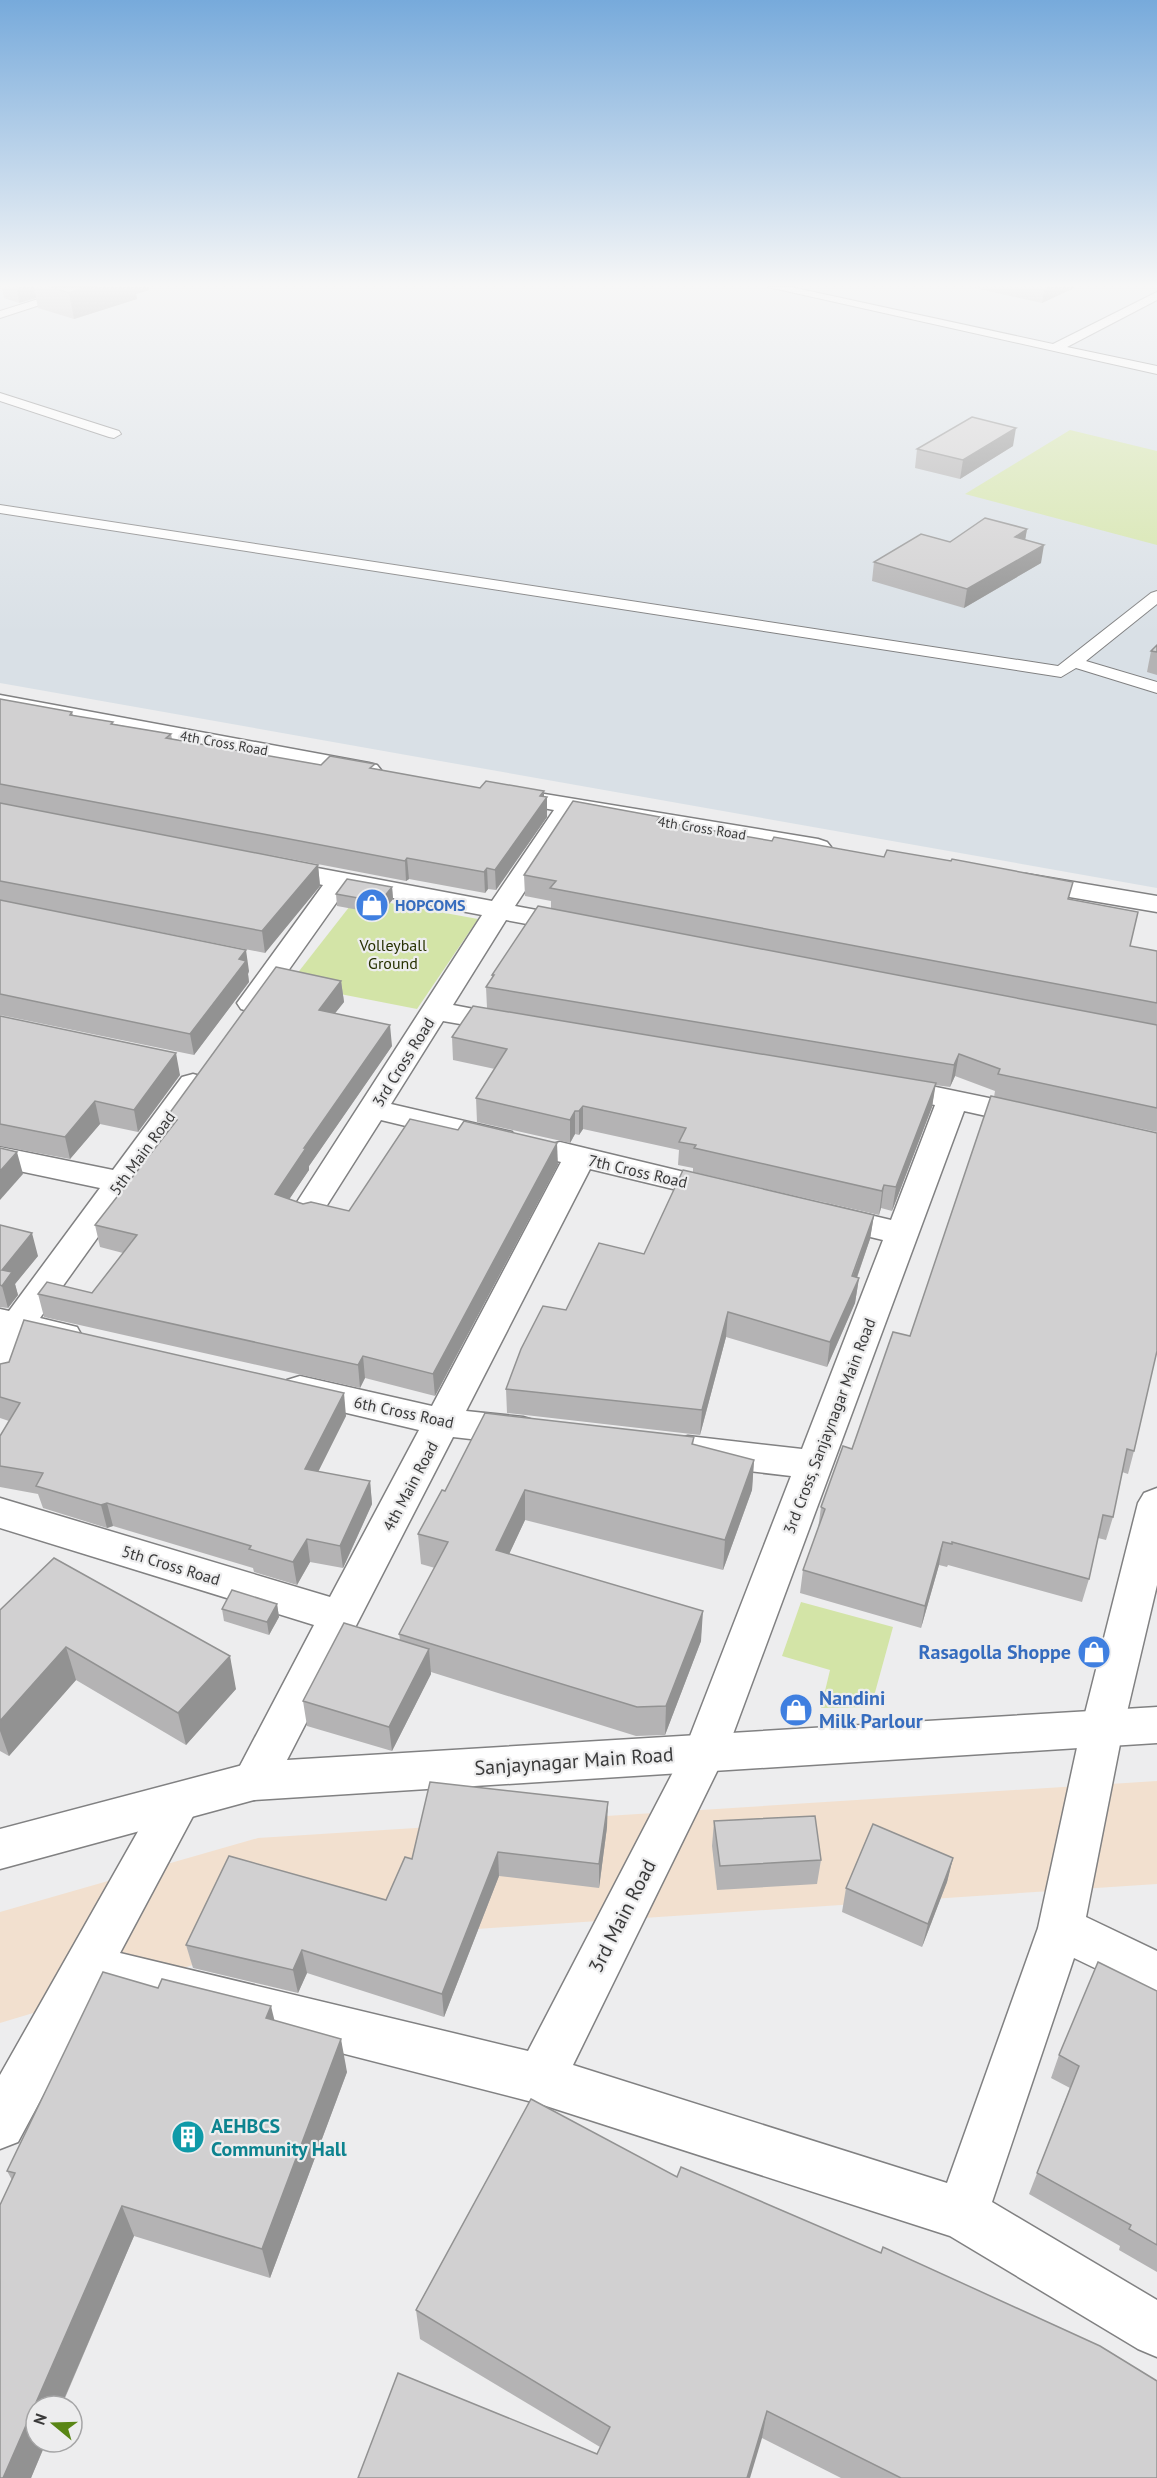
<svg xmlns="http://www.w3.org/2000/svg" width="1157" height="2478" viewBox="0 0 1157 2478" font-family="'PT Sans',sans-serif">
<rect width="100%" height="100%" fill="#ededee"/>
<path fill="#f2e0cf" d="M1157 1781V1884L266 1943 0 2023V1912L258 1838Z"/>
<path fill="#d9e0e6" d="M0 287H1157V888L0 683Z"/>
<g fill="#d3e4a7">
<path d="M1070 430 1157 451V545L965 494Z"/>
<path d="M357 897 478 919 417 1009 289 984Z"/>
<path d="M801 1602 893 1627 871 1707 821 1708 830 1670 782 1656Z"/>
</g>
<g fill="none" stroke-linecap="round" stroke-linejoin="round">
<g stroke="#818182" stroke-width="2">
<g id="service">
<path d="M77 287H95L0 318V311Z"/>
<path d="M768 287H791L1053 344 1157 292V300L1067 347 1157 366V374Z"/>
<path d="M0 393 119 431 121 434 114 438 109 437 0 401Z"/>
<path d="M0 505 1058 666 1151 593 1157 591V604L1086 661 1157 682V693L1076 668 1061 677 0 513Z"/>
</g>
</g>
<g stroke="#818182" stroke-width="3">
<g id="minor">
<path d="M0 695 369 763 377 765 381 770 377 775 369 777 0 709Z"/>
<path d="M502 787 818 839 827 842 831 847 827 852 818 855 576 814 515 906 585 919 588 925 585 931 575 933 506 920 453 1005 521 1018 525 1024 521 1030 511 1033 443 1021 391 1104 512 1132 517 1139 512 1146 501 1149 381 1120 317 1221 306 1224 295 1221 290 1213 482 915 346 889 261 1009 251 1012 241 1009 237 1003 323 885 266 873 262 868 266 863 275 860 492 901 554 810 493 799 490 794 493 789Z"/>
<path d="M1026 874 1157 896V912L1017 888 1013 882 1017 876Z"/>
<path d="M193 1074 204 1077 208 1083 40 1318 77 1327 82 1336 77 1345 65 1348 29 1340 13 1384 0 1388V1309L9 1311 100 1188 0 1167V1147L113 1170 182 1077Z"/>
<path d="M931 1086 1042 1109 1046 1116 1042 1123 1031 1126 964 1111 726 1753 573 2065 947 2183 1038 1928 1081 1729 1138 1503 1144 1493 1157 1488V1585L1123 1729 1086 1917 1157 1951V1998L1074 1958 992 2202 1157 2300V2357L1138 2349 950 2236 540 2104 177 2011 98 1993 18 2142 0 2149V2075L162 1789 178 1783 194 1789 200 1803 120 1953 528 2051 685 1749 791 1476 688 1464 675 1460 669 1450 675 1440 688 1436 802 1449 883 1240 816 1224 812 1216 816 1208 828 1205 891 1220 935 1105 920 1102 916 1095 920 1088Z"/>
<path d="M560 1142 734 1184 739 1191 734 1198 723 1201 590 1169 466 1411 523 1417 536 1421 541 1431 536 1441 523 1445 453 1437 269 1795 254 1800 239 1795 232 1781 314 1625 0 1528V1498L330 1597 419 1430 300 1402 287 1398 282 1389 287 1380 300 1376 432 1406 561 1162 549 1159 544 1152 549 1145Z"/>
</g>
</g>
<g stroke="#818182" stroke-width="3">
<path id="tertiary" d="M1157 1707V1743L254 1800 0 1869V1829L254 1762Z"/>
</g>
<use href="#service" fill="#fff" fill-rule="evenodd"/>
<use href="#minor" fill="#fff" fill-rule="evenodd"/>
<use href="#tertiary" fill="#fff" fill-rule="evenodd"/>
</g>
<g fill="#b4b3b4">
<path d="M2 287H149V290L136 294 137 299 74 319 38 308 36 298 19 303 4 298Z"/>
<path d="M970 287H1076L1042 303Z"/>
<path d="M1013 446 960 479 915 468 917 449Z"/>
<path d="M1027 529 1025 539 1041 563 964 608 872 581 874 562 950 542Z"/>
<path d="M1157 645V675L1147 672 1151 651Z"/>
<path d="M0 699 72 712 73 715 113 724 171 734 172 739 321 765 375 769 480 788 544 791V796L547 797V817L496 890 488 889 485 893 409 879 406 881 260 853 318 865 320 886 265 953 74 915 249 971 248 974 249 982 194 1055 0 1015Z"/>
<path d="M660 822 1069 899 1130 946 1157 951V1132L994 1097 995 1091 955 1076 950 1087 935 1085 932 1107 892 1211 881 1208 879 1215 693 1172V1168L678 1165 679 1150 583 1129 579 1135 575 1134 570 1143 477 1122 476 1098 495 1069 453 1060 452 1037 487 1008 486 987 492 978V975L551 909V901L525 896 524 875Z"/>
<path d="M392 887 393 899 381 914 337 906 336 894Z"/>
<path d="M341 981 344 1002 335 1013 392 1046 309 1166V1170L289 1199 303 1204 349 1211 558 1165 435 1396 365 1378 360 1388 44 1317 38 1294 92 1293 123 1253 100 1247 95 1225 168 1131 166 1118Z"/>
<path d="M0 1016 180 1075 138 1132 100 1124 70 1159 0 1146Z"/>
<path d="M874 1215 870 1239 857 1278H859L855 1303 827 1367 726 1337 700 1435 507 1413 506 1389 566 1310 644 1254Z"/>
<path d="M0 1225 38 1256 15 1284 18 1295 8 1308 0 1307Z"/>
<path d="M910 1336 1134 1451 1128 1474 1122 1472 1113 1517 1106 1540 1098 1538 1089 1579 1082 1602 948 1565 947 1567 939 1565 921 1628 800 1593 803 1570 818 1529 821 1507Z"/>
<path d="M0 1364 346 1416 318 1472 370 1481 372 1504 343 1568 310 1562 297 1585 254 1572 253 1568 113 1526 107 1528 43 1508 38 1494 0 1487V1436L9 1421 0 1418Z"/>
<path d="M694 1437 693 1445 754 1460 752 1490 723 1570 525 1520 509 1554 701 1641 665 1735 636 1736 431 1672V1674L392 1751 307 1726 303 1701 400 1640 399 1634 435 1568 421 1564 418 1534 445 1491Z"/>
<path d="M277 1604 279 1617 269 1635 224 1621 222 1609Z"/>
<path d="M0 1610 236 1689 186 1745 76 1680 9 1756 0 1751Z"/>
<path d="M714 1821 821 1860 817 1884 717 1890 712 1846Z"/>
<path d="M607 1827 599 1888 499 1876 444 2017 307 1973 298 1993 193 1968 186 1945 386 1900 412 1859Z"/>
<path d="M953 1858 947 1882 922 1947 842 1912 846 1888Z"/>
<path d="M1157 1991V2272L1119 2250 1120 2246 1029 2194 1070 2088 1051 2078 1059 2055Z"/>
<path d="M274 2020 347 2072 270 2278 134 2236 31 2478H0L12 2180 7 2171Z"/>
<path d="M416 2310 1157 2478H841L762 2438 600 2447 420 2339Z"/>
</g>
<g fill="#929292">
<path d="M17 287H34L36 298 19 303Z"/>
<path d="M86 287H149V290L136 294 137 299 74 319 69 293Z"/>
<path d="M1045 287H1076L1042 303Z"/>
<path d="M1016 428 1013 446 960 479 963 460Z"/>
<path d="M1027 529 1024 547 1015 537Z"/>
<path d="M1044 545 1041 563 964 608 967 589Z"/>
<path d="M544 791V801L547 797V817L496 890 495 870Z"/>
<path d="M407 858 409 879 406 881 405 861Z"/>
<path d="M318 865 320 886 265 953 262 931Z"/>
<path d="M487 868 488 889 485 893 484 872Z"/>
<path d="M392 887 393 899 381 914 380 902Z"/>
<path d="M246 950 249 971 248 974 249 982 194 1055 190 1034 239 959Z"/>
<path d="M341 981 344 1002 321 1031 319 1010Z"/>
<path d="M390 1025 392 1046 309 1166V1170L278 1216 275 1194 304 1148Z"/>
<path d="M176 1053 180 1075 138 1132 134 1110Z"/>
<path d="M959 1054 955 1076 950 1087 954 1065Z"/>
<path d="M936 1083 932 1107 892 1211 896 1187Z"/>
<path d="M95 1101 100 1124 70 1159 65 1137Z"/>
<path d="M583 1106V1129L579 1135V1111Z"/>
<path d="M575 1111V1134L570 1143V1120Z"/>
<path d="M557 1143 558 1165 435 1396 433 1374Z"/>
<path d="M17 1152 23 1174 0 1200V1171Z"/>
<path d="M884 1185 881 1208 879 1215 882 1191Z"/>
<path d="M874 1215 870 1239 850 1297 859 1278 855 1303 827 1367 830 1342Z"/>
<path d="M32 1233 38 1256 15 1284 18 1295 8 1308 2 1286V1270Z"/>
<path d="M728 1312 726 1337 700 1435 702 1410Z"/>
<path d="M363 1356 365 1378 360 1388 358 1365Z"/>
<path d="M344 1393 346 1416 308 1492 305 1469Z"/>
<path d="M754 1460 752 1490 723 1570 725 1540Z"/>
<path d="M370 1481 372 1504 343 1568 340 1546Z"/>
<path d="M525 1490V1520L497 1580 496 1550Z"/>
<path d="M107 1503 113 1526 107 1528 101 1505Z"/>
<path d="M307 1539 310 1562 297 1585 293 1562Z"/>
<path d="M943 1542 939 1565 921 1628 925 1606Z"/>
<path d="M277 1604 279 1617 269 1635 267 1622Z"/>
<path d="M703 1611 701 1641 665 1735 666 1706Z"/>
<path d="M66 1647 76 1680 9 1756 0 1731V1721Z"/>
<path d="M429 1649 431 1674 392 1751 389 1727Z"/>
<path d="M230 1656 236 1689 186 1745 178 1713Z"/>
<path d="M608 1802 607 1827 599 1888V1864Z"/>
<path d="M498 1852 499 1876 444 2017 442 1994Z"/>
<path d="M953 1858 947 1882 922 1947 928 1924Z"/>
<path d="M302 1950 307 1973 298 1993 293 1970Z"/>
<path d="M271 2006 279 2039 266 2018Z"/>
<path d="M341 2039 347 2072 270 2278 262 2249Z"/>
<path d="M122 2206 134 2236 61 2406H36V2442H46L31 2478H3Z"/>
<path d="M767 2411 762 2438 750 2478H747Z"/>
</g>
<g fill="#d1d0d1" stroke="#929292" stroke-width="1.5">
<path d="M52 287H86L69 293Z"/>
<path d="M972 417 1016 428 963 460 917 449Z"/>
<path d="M985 518 1027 529 1015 537 1044 545 967 589 874 562 921 534 950 542Z"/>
<path d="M1157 645V652L1151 651Z"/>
<path d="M0 699 72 712 70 715 113 722 111 724 171 734 166 738 321 765 330 756 375 764 370 768 480 788 486 781 544 791 540 796 547 797 495 870 487 868 484 872 407 858 405 861 0 784Z"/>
<path d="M573 801 660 817 657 821 772 841 774 837 884 857 887 850 951 861 952 859 1073 882 1068 899 1138 912 1130 946 1157 951V1003L550 888 556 881 524 875Z"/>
<path d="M0 803 318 865 262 931 0 881Z"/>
<path d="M347 879 392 887 380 902 336 894Z"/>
<path d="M0 900 246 950 239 959 246 961 190 1034 0 994Z"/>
<path d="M538 906 1157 1025V1108L998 1074 1000 1069 959 1054 954 1065 486 987 494 975H492Z"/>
<path d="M276 967 341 981 319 1010 390 1025 304 1148H306L275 1194 303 1204 311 1202 349 1211 410 1119 458 1130 464 1121 557 1143 433 1374 363 1356 358 1365 38 1294 47 1282 92 1293 137 1235 95 1225 177 1120 166 1118Z"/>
<path d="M473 1006 936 1083 896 1187 884 1185 882 1191 694 1148 696 1145 679 1142 686 1128 583 1106 579 1111H575L570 1120 476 1098 507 1049 452 1037Z"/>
<path d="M0 1016 176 1053 134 1110 95 1101 65 1137 0 1124Z"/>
<path d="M991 1096 1157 1133V1351L1134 1451 1127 1449 1113 1517 1103 1515 1089 1579 952 1542V1544L943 1542 925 1606 803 1570 825 1509 821 1507 843 1446 852 1449 893 1332 910 1336Z"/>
<path d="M0 1148 17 1152 0 1171Z"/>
<path d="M683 1170 874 1215 852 1276 859 1278 830 1342 728 1312 702 1410 506 1389 521 1349 543 1306 566 1310 599 1243 644 1254Z"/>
<path d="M0 1225 32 1233 2 1270 12 1272 2 1286 0 1285Z"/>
<path d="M24 1320 344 1393 305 1469 370 1481 340 1546 307 1539 293 1562 249 1549 251 1546 107 1503 101 1505 36 1486 43 1473 0 1466V1436L20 1403 0 1397V1364L9 1362Z"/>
<path d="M485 1413 694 1437 692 1444 754 1460 725 1540 525 1490 496 1550 703 1611 666 1706 637 1707 399 1634 448 1542 418 1534 442 1490 445 1491Z"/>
<path d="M54 1558 230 1656 178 1713 66 1647 0 1721V1610Z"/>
<path d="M232 1590 277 1604 267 1622 222 1609Z"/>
<path d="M344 1623 429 1649 389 1727 303 1701Z"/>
<path d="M430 1782 608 1802 599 1864 498 1852 442 1994 302 1950 293 1970 186 1945 229 1856 386 1900 405 1857 412 1859Z"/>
<path d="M815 1816 821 1860 720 1866 714 1821Z"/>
<path d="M873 1824 953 1858 928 1924 846 1888Z"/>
<path d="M1098 1962 1157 1991V2245L1129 2229 1131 2225 1037 2173 1079 2066 1059 2055Z"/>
<path d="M103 1972 158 1988 162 1979 271 2006 266 2018 341 2039 262 2249 122 2206 3 2478H0V2205L15 2173 7 2171Z"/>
<path d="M531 2099 677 2177 681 2167 881 2253 883 2247 1100 2346 1157 2381V2478H901L767 2411 747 2478H358L398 2373 597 2454 610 2427 416 2310Z"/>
</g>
<linearGradient id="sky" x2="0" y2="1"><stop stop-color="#77aadb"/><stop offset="0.45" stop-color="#f7f7f7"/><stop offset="1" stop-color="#f7f7f7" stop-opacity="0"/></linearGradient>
<rect width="1157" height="634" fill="url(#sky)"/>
<defs>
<g id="shop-disc" transform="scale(1.725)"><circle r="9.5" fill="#3f7fe0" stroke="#ededee"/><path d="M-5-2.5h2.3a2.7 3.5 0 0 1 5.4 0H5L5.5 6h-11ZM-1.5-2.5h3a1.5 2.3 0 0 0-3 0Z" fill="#fff"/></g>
<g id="building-disc" transform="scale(1.725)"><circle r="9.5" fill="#0f9aa8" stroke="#ededee"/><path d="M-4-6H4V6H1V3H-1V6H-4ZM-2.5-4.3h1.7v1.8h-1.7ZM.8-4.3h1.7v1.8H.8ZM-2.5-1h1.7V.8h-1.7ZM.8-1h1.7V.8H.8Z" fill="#fff"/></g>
</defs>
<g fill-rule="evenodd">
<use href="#shop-disc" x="372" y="905"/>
<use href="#shop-disc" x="1094" y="1652"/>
<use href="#shop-disc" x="796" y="1710"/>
<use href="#building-disc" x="188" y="2137"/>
</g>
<g text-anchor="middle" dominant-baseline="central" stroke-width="4.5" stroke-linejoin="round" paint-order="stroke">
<g font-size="14" fill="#3a3a3a" stroke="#ededee">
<text transform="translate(224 743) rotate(10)">4th Cross Road</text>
<text transform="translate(702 828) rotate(9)">4th Cross Road</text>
</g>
<g font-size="16" font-weight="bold" fill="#366cbe" stroke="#ededee" text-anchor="start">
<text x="395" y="905">HOPCOMS</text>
</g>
<g font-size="16" fill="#283203" stroke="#ededee">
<text x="393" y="945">Volleyball<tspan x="393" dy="18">Ground</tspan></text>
</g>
<g font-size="16" fill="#3a3a3a" stroke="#ededee">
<text transform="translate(403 1062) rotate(-58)">3rd Cross Road</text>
<text transform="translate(142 1153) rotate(-54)">5th Main Road</text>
<text transform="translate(638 1171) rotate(13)">7th Cross Road</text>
<text transform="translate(404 1412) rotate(12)">6th Cross Road</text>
<text transform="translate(829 1426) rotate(-69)">3rd Cross, Sanjaynagar Main Road</text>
<text transform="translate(410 1486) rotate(-62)">4th Main Road</text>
<text transform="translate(171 1565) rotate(17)">5th Cross Road</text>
</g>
<g font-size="20" font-weight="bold" fill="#366cbe" stroke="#ededee" text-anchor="end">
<text x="1071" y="1652">Rasagolla Shoppe</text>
<text x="819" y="1698" text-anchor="start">Nandini<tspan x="819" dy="23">Milk Parlour</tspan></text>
</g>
<g font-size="20" fill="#3a3a3a" stroke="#ededee">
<text transform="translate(574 1761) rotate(-4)">Sanjaynagar Main Road</text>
<text transform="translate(622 1916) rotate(-63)">3rd Main Road</text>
</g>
<g font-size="20" font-weight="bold" fill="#0d838f" stroke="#ededee" text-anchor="start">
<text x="211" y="2126">AEHBCS<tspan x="211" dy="23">Community Hall</tspan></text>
</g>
</g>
<g transform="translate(54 2424) rotate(289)"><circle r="28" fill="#ededee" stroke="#a5a5a6" stroke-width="1.5"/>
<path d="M0-4.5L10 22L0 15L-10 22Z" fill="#598615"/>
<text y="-9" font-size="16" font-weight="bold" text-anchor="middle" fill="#3a3a3a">N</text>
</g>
</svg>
